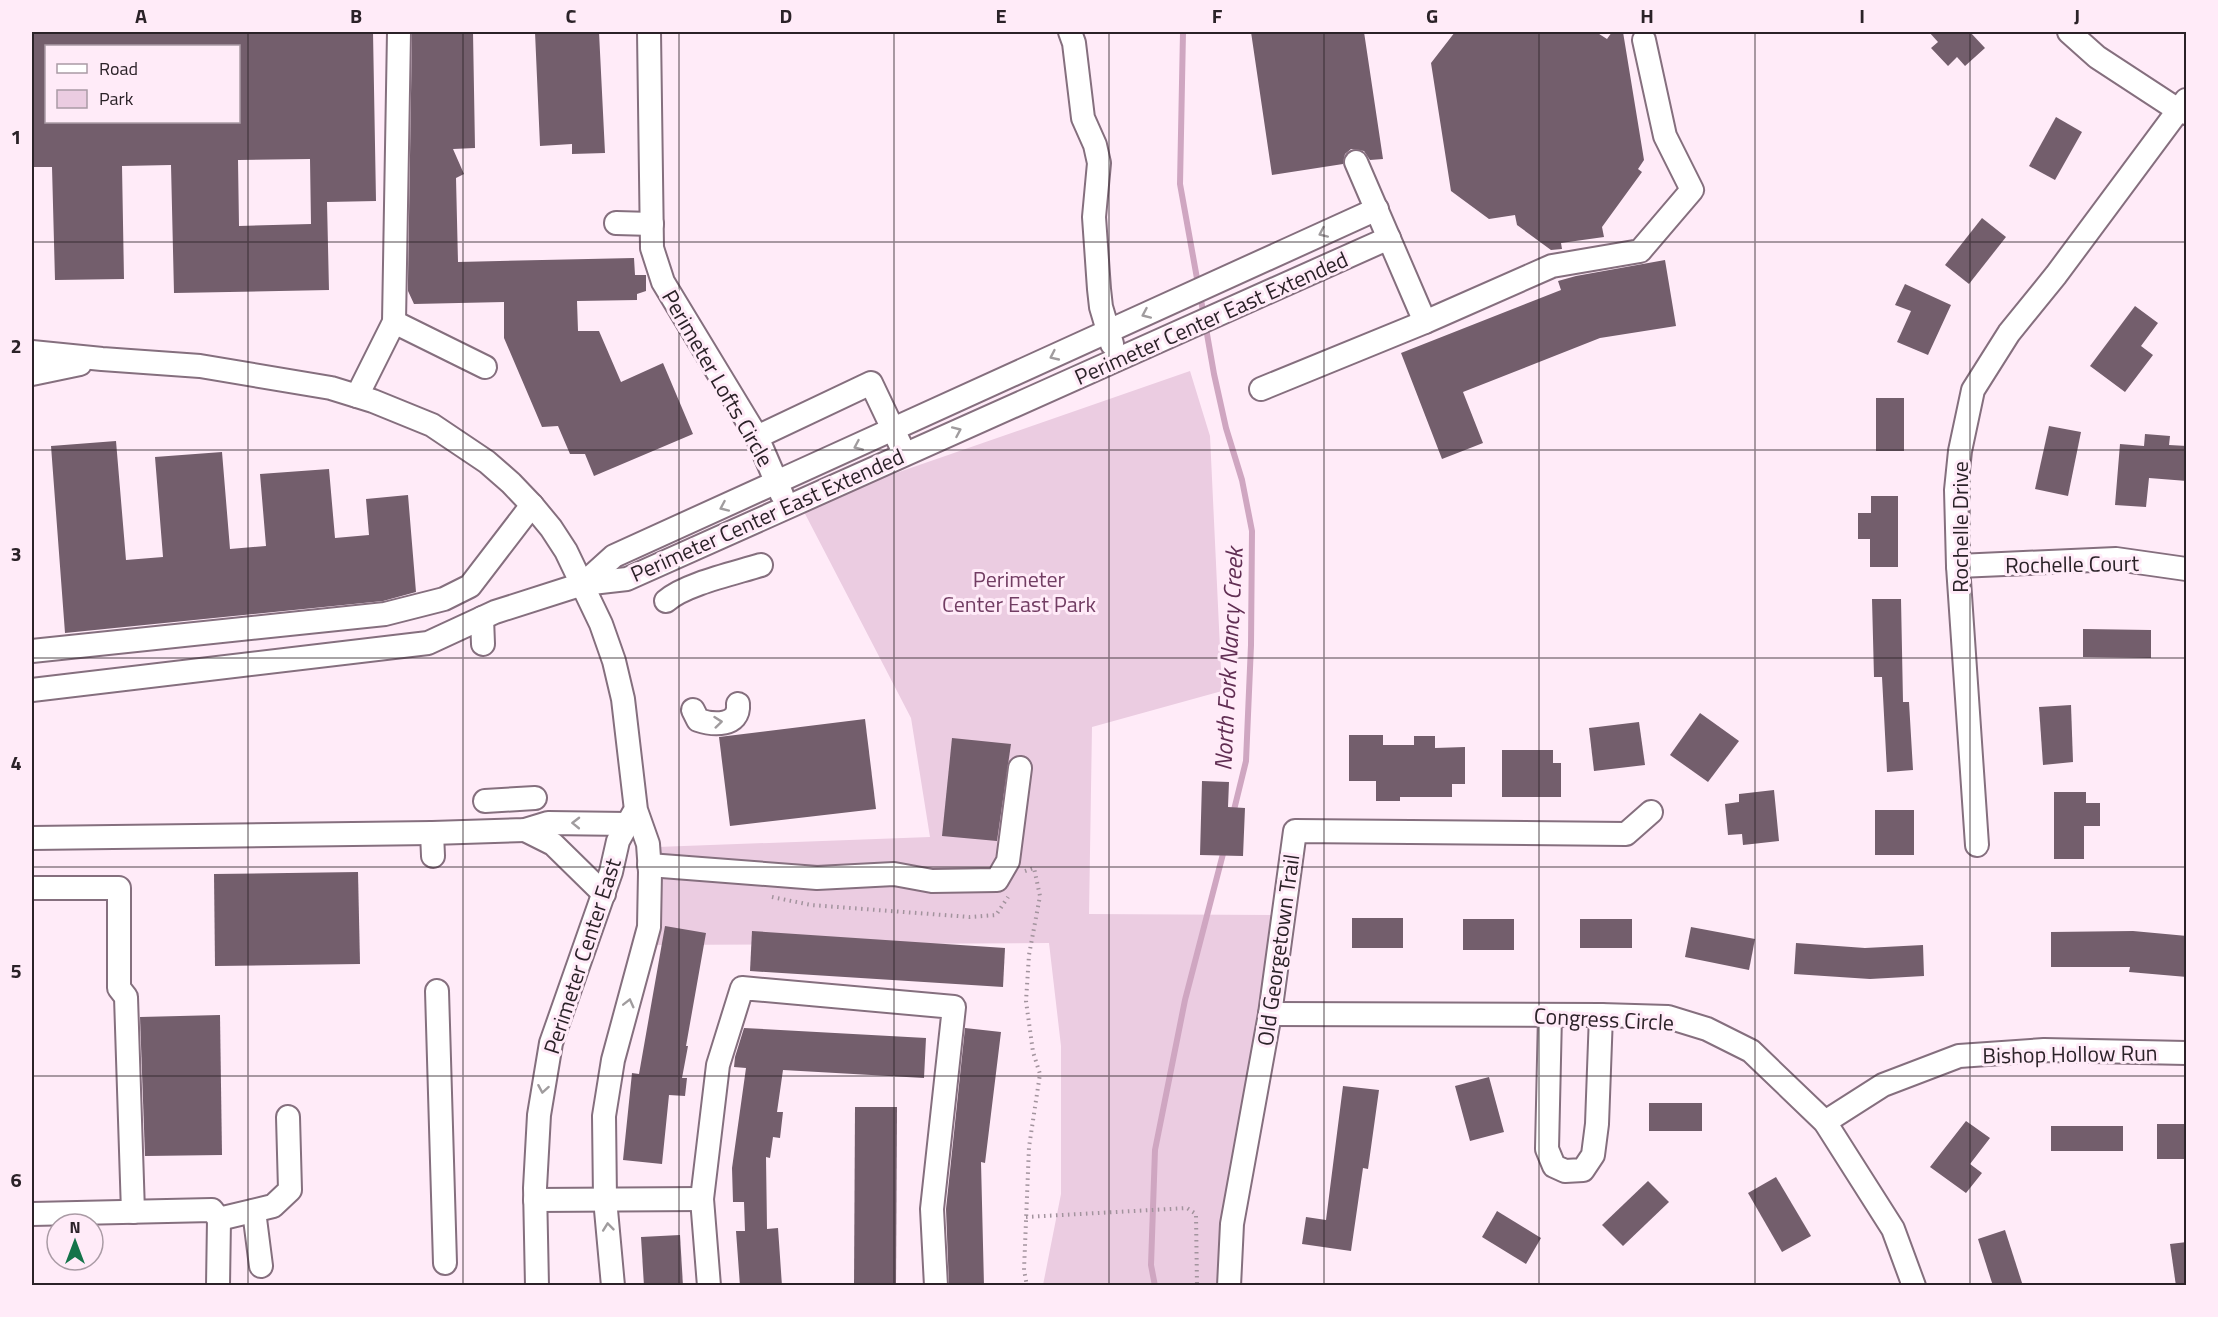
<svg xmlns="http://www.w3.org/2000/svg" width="2218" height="1317" viewBox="0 0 2218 1317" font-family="'Titillium Web',sans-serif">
<rect width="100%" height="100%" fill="#ffebf8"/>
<path fill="#ebcce1" d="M1190 371 1210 436 1222 691 1092 727 1089 914 1279 915 1240 1225V1285H1043L1061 1194V1046L1049 943 644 945 657 847 930 837 911 718 801 506Z"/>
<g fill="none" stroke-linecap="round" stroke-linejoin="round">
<g stroke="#cfa6c1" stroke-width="6">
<path d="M1183 32 1180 184 1198 284"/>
<path d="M1200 294 1214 374 1226 428 1242 480 1252 531 1251 645 1246 761 1233 814"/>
<path d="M1155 1286 1151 1265 1155 1150 1185 1000 1224 850"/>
</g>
</g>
<g fill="#735e6c" fill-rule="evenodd">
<path d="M32 32H373L376 201 327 202 329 290 174 293 171 165 122 166 124 279 55 280 52 167H32ZM46 46H238V122H46ZM310 159 311 224 239 226 238 160Z"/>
<path d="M412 32H473L475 148 453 149 464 174 456 178 458 262 634 258 635 275H646V291L637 294V300L577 301 578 331H599L621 382 663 363 693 434 594 476 585 454H570L558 426 542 427 504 338V302L414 304 408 291V280Z"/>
<path d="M535 32H599L605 153 572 154V144L540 146Z"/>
<path d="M1251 32H1364L1383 159 1370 160 1364 151 1351 149 1345 154 1343 164 1272 175Z"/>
<path d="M1455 32H1596L1607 39 1612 32H1623L1644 160 1638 169 1642 172 1602 227 1604 237 1561 243 1562 249 1551 250 1517 225 1515 215 1489 219 1451 191 1431 63Z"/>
<path d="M1929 32H1970L1985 48 1965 66 1957 57 1948 66 1931 48 1938 42Z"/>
<path d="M2056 117 2082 132 2055 180 2029 166Z"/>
<path d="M1982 218 2006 237 1969 284 1945 265Z"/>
<path d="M1665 260 1676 326 1600 338 1463 392 1483 443 1442 459 1401 353 1561 290 1558 281 1576 276Z"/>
<path d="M1905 284 1951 305 1928 355 1897 342 1911 311 1895 305Z"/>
<path d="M2135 306 2158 323 2141 346 2153 355 2125 392 2090 366Z"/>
<rect x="1876" y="398" width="28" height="53"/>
<path d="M2049 426 2081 432 2068 496 2035 489Z"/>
<path d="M2145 434 2170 436 2169 445 2187 446V481L2149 478 2146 507 2115 505 2120 444 2144 446Z"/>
<path d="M116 441 126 560 163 557 155 457 222 452 230 549 266 546 260 474 329 469 335 538 369 535 366 499 408 495 416 592 383 601 65 633 51 446Z"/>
<path d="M1871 496H1898V567H1870V539H1858V513H1871Z"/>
<path d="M1872 599H1901L1903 702H1909L1913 770 1887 772 1882 677H1874Z"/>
<path d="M2083 629 2151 630V658L2083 657Z"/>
<path d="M2071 705 2073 762 2043 765 2039 707Z"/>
<path d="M1700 713 1739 741 1708 782 1670 755Z"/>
<path d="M865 719 876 809 730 826 719 737Z"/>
<path d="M1639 722 1645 765 1594 771 1589 728Z"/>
<path d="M1349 735H1383V745H1414V736H1435V748L1465 747V784H1452V797H1400V801H1376V781H1349Z"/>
<path d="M952 738 1011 744 997 841 942 836Z"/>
<path d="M1502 750H1553V763H1561V797H1502Z"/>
<path d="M1202 781 1229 782 1228 807 1245 808 1243 856 1200 855Z"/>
<path d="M1774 790 1779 841 1743 845 1742 834 1728 835 1725 804 1739 802V794Z"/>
<path d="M2054 792H2086V803H2100V826H2084V859H2054Z"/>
<rect x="1875" y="810" width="39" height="45"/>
<path d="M358 872 360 964 215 966 214 874Z"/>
<rect x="1352" y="918" width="51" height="30"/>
<rect x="1463" y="919" width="51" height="31"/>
<rect x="1580" y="919" width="52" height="29"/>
<path d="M665 926 706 933 686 1046H688L682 1078H687L685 1096 669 1095 662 1164 623 1160 632 1073 639 1074Z"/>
<path d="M1691 927 1755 939 1749 970 1685 957Z"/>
<path d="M752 931 1005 948 1003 987 750 971Z"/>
<path d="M2133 931 2187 936V977L2129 972 2130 967H2051V932Z"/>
<path d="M1796 943 1865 948 1923 945 1924 976 1870 979 1794 974Z"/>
<path d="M220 1015 222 1155 145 1156 140 1017Z"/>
<path d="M744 1028 926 1038 924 1078 783 1070 777 1112H783L780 1138 773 1137 770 1158 766 1157 767 1229 778 1228 782 1286H740L736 1231H745L744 1202H733L732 1168 746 1068 734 1067 735 1057Z"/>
<path d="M965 1028 1001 1032 985 1163 981 1162 984 1286H949L946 1209Z"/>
<path d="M1489 1077 1504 1132 1470 1141 1455 1086Z"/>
<path d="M1343 1086 1379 1090 1368 1169 1363 1168 1351 1251 1302 1244 1306 1217 1326 1220Z"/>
<rect x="1649" y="1103" width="53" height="28"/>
<path d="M855 1107H897L896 1286H854Z"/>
<path d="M1966 1121 1990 1138 1970 1164 1982 1173 1966 1193 1930 1167Z"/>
<rect x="2157" y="1124" width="30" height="35"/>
<rect x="2051" y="1126" width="72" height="25"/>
<path d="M1776 1177 1811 1236 1782 1252 1748 1193Z"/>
<path d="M1648 1181 1669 1202 1623 1246 1602 1225Z"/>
<path d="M1497 1211 1541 1238 1526 1264 1482 1237Z"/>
<path d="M2005 1230 2023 1286H1993L1978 1239Z"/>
<path d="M680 1235 683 1286H644L641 1237Z"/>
<path d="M2187 1242V1286H2176L2170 1244Z"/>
</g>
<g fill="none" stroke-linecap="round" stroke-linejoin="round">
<g stroke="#856f7e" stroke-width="26">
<g id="minor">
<path d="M649 32 652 248 663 282 757 437 782 495"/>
<path d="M1070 32 1074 43 1083 118 1095 145 1099 163 1094 217 1099 289 1101 307 1112 344"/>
<path d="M2069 32 2097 57 2178 110 2186 113"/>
<path d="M1356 162 1425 322"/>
<path d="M616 223 652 224"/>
<path d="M394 322 485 367"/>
<path d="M32 352 102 359 200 366 331 388 373 401 432 425 487 462 511 483 532 505 551 528 566 551 601 624 614 661 623 699 636 810 648 844 650 872 649 927 613 1060 604 1116 605 1199 613 1286"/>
<path d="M32 374 80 364"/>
<path d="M1261 389 1425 322 1552 266 1640 251 1692 190 1665 136 1644 40"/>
<path d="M357 396 394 322 399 32"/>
<path d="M757 437 871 383 900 444"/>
<path d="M1958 566 2116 559 2186 569"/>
<path d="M583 584 614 556 1377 209"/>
<path d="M666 601C685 584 736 573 761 565"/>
<path d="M482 618 483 644"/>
<path d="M32 651 385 614 444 599 470 586 532 505"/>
<path d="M32 690 428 643 495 612 567 589 583 584 627 579 1389 238"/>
<path d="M693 710 698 720C713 725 740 727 738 704"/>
<path d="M485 801 535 798"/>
<path d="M525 830 553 844 604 894"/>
<path d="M432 833 433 856"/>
<path d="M32 838 432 833 525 830 548 823 628 824"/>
<path d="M1977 845 1958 566 1956 490 1960 451 1973 390 2009 333 2056 275 2186 100"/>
<path d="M649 865 817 878 894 874 932 881 997 880 1008 861 1020 768"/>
<path d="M32 888H119V988L126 997 133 1212"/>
<path d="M437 991 445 1263"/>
<path d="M1270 1014 1601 1015 1668 1017 1707 1029 1751 1051 1825 1122 1893 1229 1914 1286"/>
<path d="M1550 1015 1547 1149 1554 1166 1565 1171 1583 1170 1593 1155 1597 1124 1601 1015"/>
<path d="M1825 1122 1883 1085 1959 1056 2044 1050 2186 1053"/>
<path d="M535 1200 702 1199"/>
<path d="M254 1211 261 1266"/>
<path d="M32 1214 212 1210 219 1219 218 1286"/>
<path d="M219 1219 273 1206 290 1190 288 1117"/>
<path d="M537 1286 535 1188 539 1115 551 1043 611 872 618 841 633 814"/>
<path d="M709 1286 702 1199 718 1065 742 988 954 1007 932 1209 936 1286"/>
<path d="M1229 1286 1232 1224 1270 1014 1295 831 1626 834 1651 812"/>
</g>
</g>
<g stroke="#a2939d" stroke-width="4" stroke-dasharray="1.5 4.5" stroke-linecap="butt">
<path d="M1025 871 1034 868 1040 896 1029 955 1026 1001 1033 1052 1040 1074 1029 1147 1024 1270 1027 1286"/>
<path d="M772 897 811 905 970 917 996 915 1008 897"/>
<path d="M1026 1217 1187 1208 1196 1214 1197 1286"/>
</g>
<use href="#minor" stroke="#fff" stroke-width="22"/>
</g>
<defs><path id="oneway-chevron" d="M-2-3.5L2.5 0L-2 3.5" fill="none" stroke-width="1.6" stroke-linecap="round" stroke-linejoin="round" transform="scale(1.5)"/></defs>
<g stroke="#a09c9e">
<use href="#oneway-chevron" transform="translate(1323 233) rotate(156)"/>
<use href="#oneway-chevron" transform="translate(1146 314) rotate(156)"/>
<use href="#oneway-chevron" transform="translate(1054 356) rotate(155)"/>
<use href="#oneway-chevron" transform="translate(957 431) rotate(-24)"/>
<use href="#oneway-chevron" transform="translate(858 446) rotate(156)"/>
<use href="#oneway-chevron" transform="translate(724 507) rotate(156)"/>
<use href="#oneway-chevron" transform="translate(718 722) rotate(-6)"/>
<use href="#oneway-chevron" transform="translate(576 823) rotate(-179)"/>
<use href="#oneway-chevron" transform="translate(629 1003) rotate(-76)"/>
<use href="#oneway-chevron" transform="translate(543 1089) rotate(100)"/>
<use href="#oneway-chevron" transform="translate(608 1227) rotate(-96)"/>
</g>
<path fill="none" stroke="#2b2228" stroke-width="1.5" stroke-opacity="0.55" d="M248 32V1286M463 32V1286M679 32V1286M894 32V1286M1109 32V1286M1324 32V1286M1539 32V1286M1755 32V1286M1970 32V1286M32 242H2186M32 450H2186M32 658H2186M32 867H2186M32 1076H2186"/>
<g text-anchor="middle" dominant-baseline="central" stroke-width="6" stroke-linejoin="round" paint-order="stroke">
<g font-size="22" fill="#2b2228" stroke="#ffebf8">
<text transform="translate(1211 318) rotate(-24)">Perimeter Center East Extended</text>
<text transform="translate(718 378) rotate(60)">Perimeter Lofts Circle</text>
<text transform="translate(767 515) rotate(-24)">Perimeter Center East Extended</text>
<text transform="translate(1960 527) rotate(-90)">Rochelle Drive</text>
<text transform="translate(2072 564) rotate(-1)">Rochelle Court</text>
<text transform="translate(1278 950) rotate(-82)">Old Georgetown Trail</text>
<text transform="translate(582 956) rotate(-72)">Perimeter Center East</text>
<text transform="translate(1604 1019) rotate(3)">Congress Circle</text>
<text transform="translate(2070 1054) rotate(-1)">Bishop Hollow Run</text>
</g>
<g font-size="22" fill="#723d63" stroke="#ffebf8">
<text x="1019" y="579">Perimeter<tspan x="1019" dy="25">Center East Park</tspan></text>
</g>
<g font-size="24" font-style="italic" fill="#612e53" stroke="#ffebf8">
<text transform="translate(1228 659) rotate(-87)">North Fork Nancy Creek</text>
</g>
</g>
<rect width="2218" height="1317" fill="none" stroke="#ffebf8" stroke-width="66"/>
<rect x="45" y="45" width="195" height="78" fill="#ffebf8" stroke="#aa9ba5" stroke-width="1.5"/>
<rect x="57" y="64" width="30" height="9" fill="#ffffff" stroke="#aa9ba5" stroke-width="1.5"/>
<text x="99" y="75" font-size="18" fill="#2b2228">Road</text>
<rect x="57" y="90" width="30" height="18" fill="#ebcce1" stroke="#aa9ba5" stroke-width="1.5"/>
<text x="99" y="105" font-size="18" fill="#2b2228">Park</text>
<g transform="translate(75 1242)"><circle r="28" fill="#ffebf8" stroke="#aa9ba5" stroke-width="1.5"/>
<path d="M0-4.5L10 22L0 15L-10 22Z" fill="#14744a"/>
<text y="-9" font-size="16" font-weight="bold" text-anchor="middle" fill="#2b2228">N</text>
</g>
<rect x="33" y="33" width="2152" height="1251" fill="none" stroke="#2b2228" stroke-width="2"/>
<g font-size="20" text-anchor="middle" font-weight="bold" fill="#2b2228">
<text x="141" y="23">A</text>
<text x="356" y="23">B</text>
<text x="571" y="23">C</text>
<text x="786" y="23">D</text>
<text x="1001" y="23">E</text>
<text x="1217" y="23">F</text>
<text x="1432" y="23">G</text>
<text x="1647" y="23">H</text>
<text x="1862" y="23">I</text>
<text x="2077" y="23">J</text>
<text x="16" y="144">1</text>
<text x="16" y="353">2</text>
<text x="16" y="561">3</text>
<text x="16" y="770">4</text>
<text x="16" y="978">5</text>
<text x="16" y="1187">6</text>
</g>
</svg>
